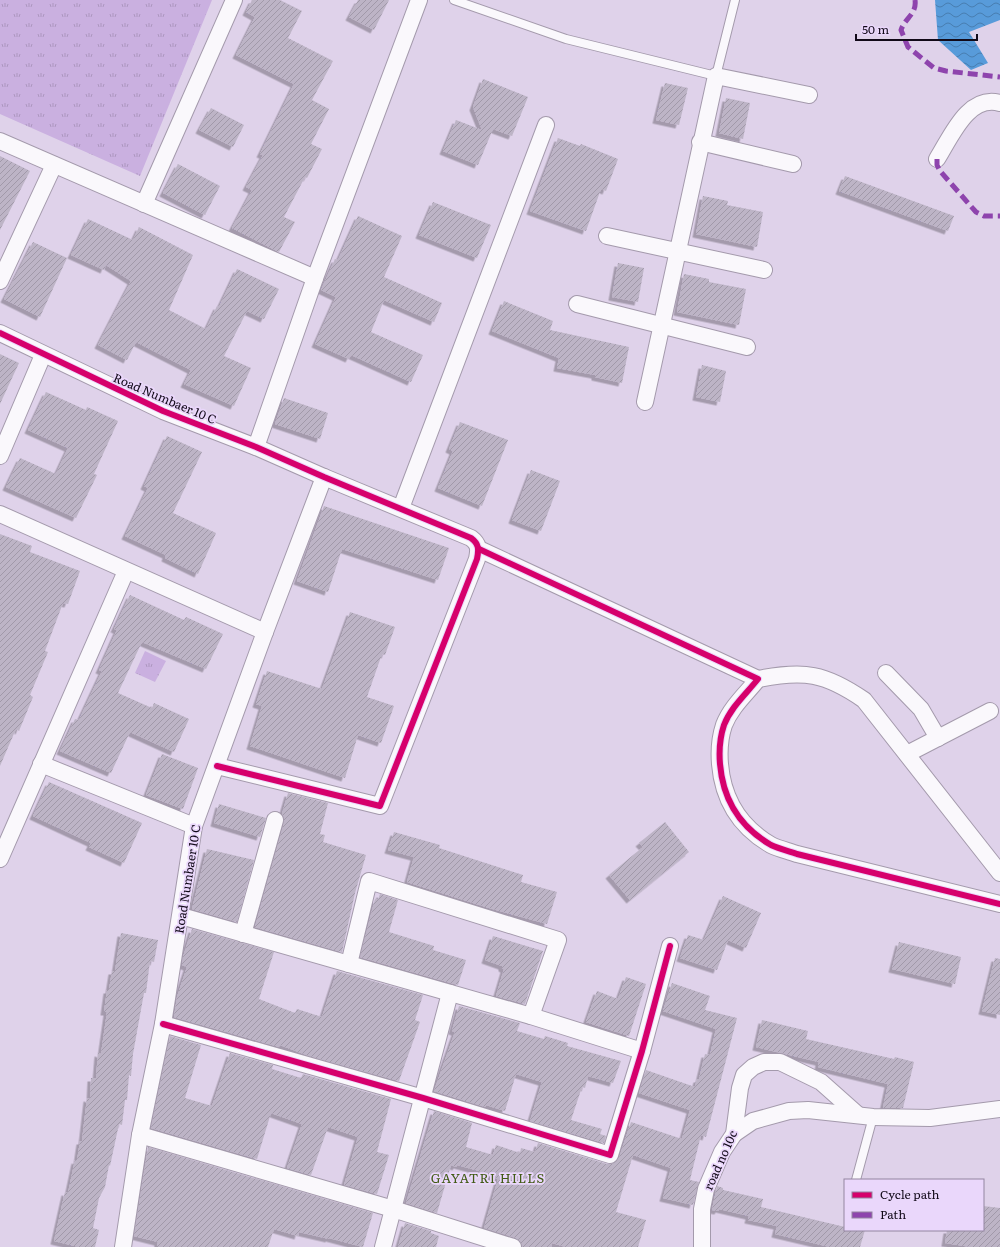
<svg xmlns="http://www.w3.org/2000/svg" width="1000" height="1247" viewBox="0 0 1000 1247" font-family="Literata,serif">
<defs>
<pattern id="park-tufts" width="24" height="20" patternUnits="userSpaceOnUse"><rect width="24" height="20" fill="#cab0e0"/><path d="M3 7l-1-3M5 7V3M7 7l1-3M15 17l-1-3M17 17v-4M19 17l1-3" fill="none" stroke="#ac96bf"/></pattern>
<pattern id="water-waves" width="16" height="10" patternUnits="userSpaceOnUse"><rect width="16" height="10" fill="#589bda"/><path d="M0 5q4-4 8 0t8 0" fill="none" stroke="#477db0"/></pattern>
<pattern id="building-hatch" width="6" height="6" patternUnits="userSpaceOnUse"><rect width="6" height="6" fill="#bdb4c6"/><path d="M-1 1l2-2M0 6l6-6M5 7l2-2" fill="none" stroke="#a199a9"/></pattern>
<filter id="shadow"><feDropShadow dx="-3.5" dy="3.5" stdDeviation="0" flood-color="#0004"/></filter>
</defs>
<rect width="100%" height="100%" fill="#dfd2ea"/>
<g fill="url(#park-tufts)">
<path d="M0 0H212L140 176 0 114Z"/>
<path d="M145 651 166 661 155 682 135 673Z"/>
</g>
<path fill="url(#water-waves)" d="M935 0H1000V20L969 32 988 63 971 70 938 40Z"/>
<g fill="url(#building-hatch)" filter="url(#shadow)">
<path d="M252 0H280L302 11 288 38 333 61 312 100 329 109 311 144 322 149 307 178 305 177 284 217 295 222 279 252 232 228 252 190 246 187 263 155 260 154 294 84 236 55 255 17 246 12Z"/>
<path d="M358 0H389L374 30 349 17Z"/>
<path d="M483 79 528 97 512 136 493 129 478 165 443 151 456 120 482 130 473 107Z"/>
<path d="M665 83 688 88 679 125 656 120Z"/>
<path d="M726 98 750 103 743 139 719 133Z"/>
<path d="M211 108 244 125 233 147 199 130Z"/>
<path d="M558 138 580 146 581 144 618 159 606 191 601 189 586 231 530 211Z"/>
<path d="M0 156 30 171 0 230Z"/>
<path d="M178 164 220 186 205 215 163 193Z"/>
<path d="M845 176 954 216 948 231 839 191Z"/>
<path d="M703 196 728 201 727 205 763 212 757 247 696 234Z"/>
<path d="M433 202 491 225 477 258 419 235Z"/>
<path d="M358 216 402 236 384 277 442 303 434 322 384 300 371 332 423 355 411 382 351 355 349 359 315 344 336 297 321 290 335 259 338 260Z"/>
<path d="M88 219 133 240 139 227 193 255 169 310 206 329 217 306 219 307 237 269 279 289 264 319 247 311 224 356 251 368 234 406 184 384 191 370 136 342 127 360 98 345 131 281 106 265 104 270 71 255Z"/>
<path d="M33 242 67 258 40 317 4 299Z"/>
<path d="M618 263 644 268 638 302 612 297Z"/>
<path d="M684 274 709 279V282L746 289 739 325 677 312Z"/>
<path d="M504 301 553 321 550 330 629 347 622 383 595 377V375L557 368 559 358 492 331Z"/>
<path d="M0 354 19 363 0 404Z"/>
<path d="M702 365 726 371 720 402 696 397Z"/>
<path d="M46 392 86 410 87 407 118 421 94 474 97 475 76 518 6 487 20 458 56 474 68 448 28 430Z"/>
<path d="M284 398 328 413 320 439 275 424Z"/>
<path d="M460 422 508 440 482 506 438 488 453 451 449 449Z"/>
<path d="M167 436 202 452 173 513 216 533 198 574 165 558 166 555 125 536 148 488 144 486Z"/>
<path d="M531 470 560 481 541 531 512 520Z"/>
<path d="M324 506 449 548 438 580 342 549 328 592 297 581Z"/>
<path d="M0 534 32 546 30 552 80 571 68 604 63 603 45 651 48 652 30 695 33 697 19 731 16 729 0 766Z"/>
<path d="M130 595 184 620 186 617 223 634 206 669 142 642 118 693 152 708 154 703 189 719 174 752 130 732 111 773 60 751 75 719 79 720 102 671 99 670 117 630 114 629Z"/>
<path d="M350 612 395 627 385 655 382 654 367 697 394 706 381 743 358 735 345 778 250 746 262 706 256 704 267 671 322 689Z"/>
<path d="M162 754 198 768 183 809 146 795Z"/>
<path d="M49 782 142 823 124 863 89 847 91 843 33 816Z"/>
<path d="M288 793 328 803 320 834 325 835 323 842 366 855 355 893 342 952 255 927 284 823 282 814Z"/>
<path d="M219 804 266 818 260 837 214 823Z"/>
<path d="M665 822 689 852 630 900 609 875 643 847 639 843Z"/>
<path d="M394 832 440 845 439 848 523 875 521 882 557 892 547 924 489 908 407 882 414 857 388 850Z"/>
<path d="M207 849 254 860 237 922 192 909Z"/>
<path d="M380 894 398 900 389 932 434 946 433 950 466 960 458 985 360 957 375 899 378 900Z"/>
<path d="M723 896 761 913 746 948 728 940 717 970 680 958 688 935 704 940Z"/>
<path d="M192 929 274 952 259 999 295 1013 297 1009 322 1017 337 971 423 995 415 1020 420 1022 399 1081 309 1056 280 1045 279 1047 174 1017 177 997 187 967 182 965 183 957Z"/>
<path d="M121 933 158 940 154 962 150 961 146 993H144L133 1054 131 1076 129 1075 127 1100H125L122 1125 119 1124 110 1166 109 1165 105 1187 99 1198 93 1228 99 1230 95 1247H79L54 1241 65 1192 68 1193 75 1160 77 1161 80 1141H82L87 1098 90 1099 91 1078H96L98 1053 101 1054 107 1012H104L107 990H109L112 971H115Z"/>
<path d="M493 936 543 951 525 1004 496 996 504 969 502 968V966L485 960Z"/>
<path d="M899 942 961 957 955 984 892 969Z"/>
<path d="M995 958 1000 959V1015L982 1011Z"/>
<path d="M626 977 646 984 629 1036 586 1022 597 991 618 999Z"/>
<path d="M672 983 710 996 705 1010 737 1018 706 1137 701 1135 690 1180 699 1182 693 1205 663 1198 671 1168 633 1155 616 1212 646 1220 638 1247H566L552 1243 551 1247H522L520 1241 516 1238 484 1228 498 1179 486 1175 487 1173 457 1165 456 1167 451 1165 437 1213 406 1203 434 1111 472 1123 466 1147 493 1155 496 1145 520 1153 521 1148 535 1152 538 1143 607 1164H612L619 1158 631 1122 682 1139 690 1110 639 1093 646 1070 695 1087 697 1079H699L705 1054 710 1055 716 1029 663 1011Z"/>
<path d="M459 1006 520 1023 517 1031 544 1039 545 1036 568 1043 567 1046 621 1061 613 1083 588 1076 585 1088 582 1087 571 1120 602 1129 600 1134 606 1136 604 1143 530 1121 542 1082 516 1074 505 1111 486 1105 485 1107 434 1091 455 1032 452 1031Z"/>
<path d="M762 1020 808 1031 806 1039 894 1059 895 1057 914 1062 903 1108H883L888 1084 818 1067 819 1062 756 1047Z"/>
<path d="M170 1036 201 1045 185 1098 212 1106 230 1053 273 1065 272 1069 301 1078 303 1074 391 1099 377 1152 389 1155 377 1194 344 1185 358 1137 328 1127 311 1175 287 1168 302 1124 271 1113 257 1159 151 1128Z"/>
<path d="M148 1147 373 1213 363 1247 329 1238V1239L299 1232 298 1236 274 1229 268 1247H157L158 1242 134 1236Z"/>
<path d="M717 1186 723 1188V1190L763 1199 761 1207 845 1227V1230H865L860 1247H830L775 1234 777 1226 748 1220 749 1216 719 1209 718 1211 712 1210Z"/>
<path d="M983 1206 1000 1208V1247H971L945 1243 947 1230H983Z"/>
<path d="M405 1223 431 1231V1233L439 1236 436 1247H398Z"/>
</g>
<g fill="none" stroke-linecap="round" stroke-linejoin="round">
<g stroke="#a49aac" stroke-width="10">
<g id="service">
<path d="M454 0 566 39 716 76 735 0"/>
<path d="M856 1180 873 1117"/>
</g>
</g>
<g stroke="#a49aac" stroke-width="18">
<g id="minor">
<path d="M0 141 315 278"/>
<path d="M700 142 793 164"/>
<path d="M937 159C951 137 968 94 1000 103"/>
<path d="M144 204 234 0"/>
<path d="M607 236 764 270"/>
<path d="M0 281 54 165"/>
<path d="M577 304 747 347"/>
<path d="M0 333 163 411 256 447 324 477 471 538C479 544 479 549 477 559L380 806 217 766"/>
<path d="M645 402 716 76 809 95"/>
<path d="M256 447 315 278 419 0"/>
<path d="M0 456 43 355"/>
<path d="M401 508 546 125"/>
<path d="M0 514 265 632"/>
<path d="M479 549 758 679C746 694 731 707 724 725 720 737 719 752 720 764 723 800 740 827 771 845 779 849 789 851 797 854L1000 904"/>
<path d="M886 673 921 709 938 738"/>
<path d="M758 679C804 670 825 673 864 700L1000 873"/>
<path d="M907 754 990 711"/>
<path d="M41 764 194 826"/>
<path d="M0 859 126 571"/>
<path d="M181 916 531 1016 642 1051"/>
<path d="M243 934 275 820"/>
<path d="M349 964 369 881 558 940 531 1016"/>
<path d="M163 1024 423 1098 610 1155 642 1051 670 946"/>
<path d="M734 1134 753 1121 789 1111 808 1110 873 1117 930 1118 1000 1109"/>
<path d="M140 1135 393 1209 513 1247"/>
<path d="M123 1247 140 1135 163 1024 194 826 265 632 324 477"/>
<path d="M383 1247 450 993"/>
<path d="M702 1247V1209L706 1189 722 1152 734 1134 740 1088 744 1075 753 1067 764 1062H780L821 1082 857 1114"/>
</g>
</g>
<use href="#service" stroke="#faf8fc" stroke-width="8"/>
<use href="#minor" stroke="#faf8fc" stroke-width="16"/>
<g stroke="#8e44ad" stroke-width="5" stroke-dasharray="10 5" stroke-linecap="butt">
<path d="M915 0C917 14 905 18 901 30L908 47 934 68 946 71 1000 77"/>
<path d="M937 159V165L940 171 976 212 984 216H1000"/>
</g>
<g stroke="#ead7fb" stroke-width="8">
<g id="cycleway">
<path d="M0 333 163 411 256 447 324 477 471 538C479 544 479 549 477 559L380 806 217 766"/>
<path d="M479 549 758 679C746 694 731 707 724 725 720 737 719 752 720 764 723 800 740 827 771 845 779 849 789 851 797 854L1000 904"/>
<path d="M163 1024 423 1098 610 1155 642 1051 670 946"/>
</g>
</g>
<use href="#cycleway" stroke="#d6006c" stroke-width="6"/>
</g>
<g text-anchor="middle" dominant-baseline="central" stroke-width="3.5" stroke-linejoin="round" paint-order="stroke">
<g font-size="12" fill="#110918" stroke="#ead7fb">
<text transform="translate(165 398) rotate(23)">Road Numbaer 10 C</text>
<text transform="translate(187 879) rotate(-81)">Road Numbaer 10 C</text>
<text transform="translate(720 1160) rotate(-66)">road no 10c</text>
</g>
<g font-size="13" letter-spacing="1" fill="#415b15" stroke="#ead7fb">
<text x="488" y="1177">GAYATRI HILLS</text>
</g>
</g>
<rect x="844" y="1179" width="140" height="52" fill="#ead7fb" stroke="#9385a0"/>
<rect x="852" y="1192" width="20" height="6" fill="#d6006c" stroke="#9385a0"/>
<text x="880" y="1199" font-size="12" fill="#110918">Cycle path</text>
<rect x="852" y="1212" width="20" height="6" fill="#8e44ad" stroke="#9385a0"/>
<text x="880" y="1219" font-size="12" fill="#110918">Path</text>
<path d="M856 34v6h121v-6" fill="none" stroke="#110918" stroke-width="2"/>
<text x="862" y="34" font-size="12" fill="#110918" stroke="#ead7fb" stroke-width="3" paint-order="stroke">50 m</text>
</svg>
